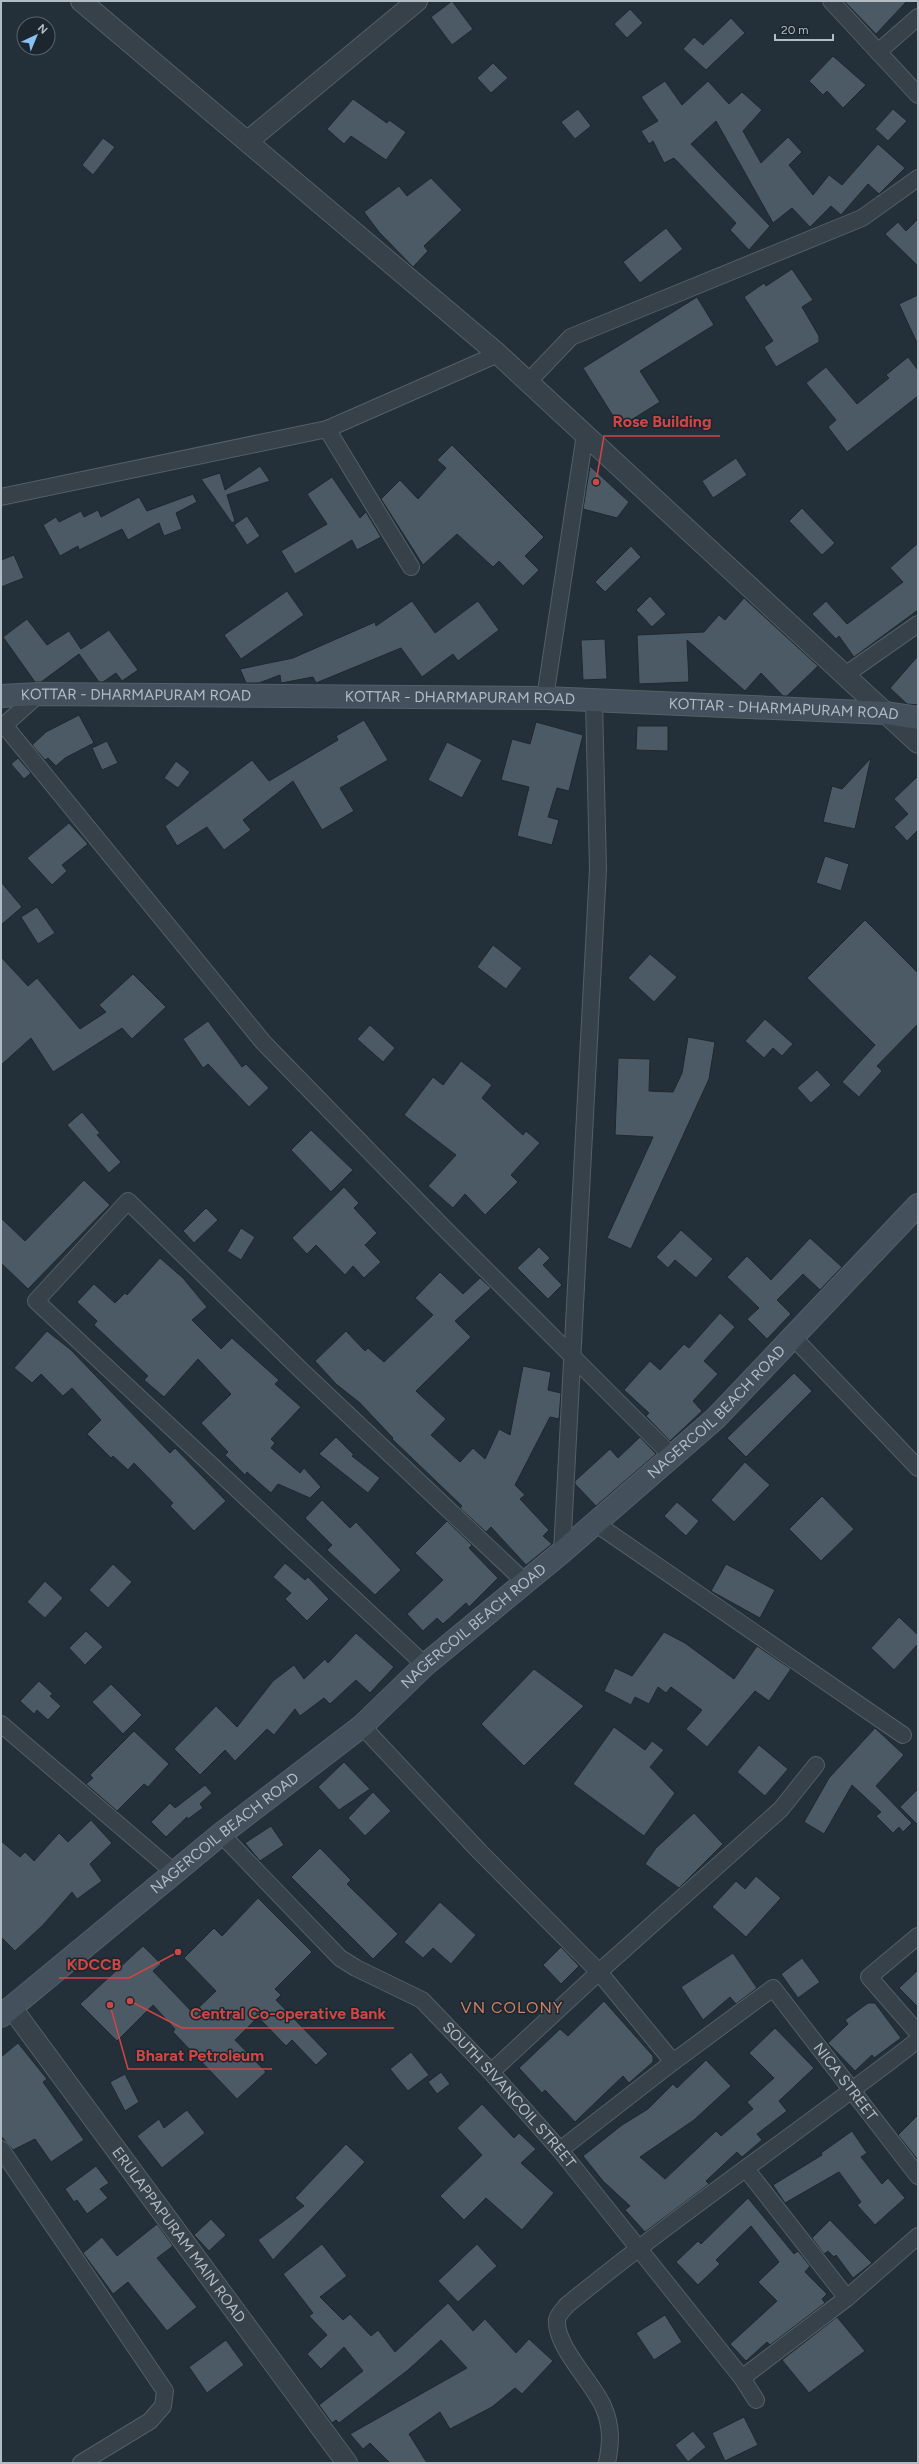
<svg xmlns="http://www.w3.org/2000/svg" width="919" height="2464" viewBox="0 0 919 2464" font-family="Figtree,sans-serif">
<rect width="100%" height="100%" fill="#232f39"/>
<g fill="#4b5a65" stroke="#1e2830">
<path d="M452 1 473 29 452 45 431 17Z"/>
<path d="M844 1H907L876 34Z"/>
<path d="M630 9 643 23 627 38 614 24Z"/>
<path d="M731 18 745 33 706 70 683 49 694 37 703 45Z"/>
<path d="M833 56 866 85 843 108 827 91 823 95 809 81Z"/>
<path d="M493 63 508 78 491 93 477 78Z"/>
<path d="M665 81 682 105 708 81 729 104 742 92 762 110 743 131 761 163 788 137 802 152 789 165 813 195 829 175 842 185 878 144 905 168 879 194 868 184 841 215 831 206 810 227 792 208 773 223 716 121 691 144 770 226 749 250 730 230 736 223 674 158 664 163 653 141 649 144 641 131 658 121 641 97Z"/>
<path d="M353 99 387 123 389 120 406 132 386 160 351 136 344 144 327 129Z"/>
<path d="M578 109 591 126 575 139 561 122Z"/>
<path d="M893 109 907 121 888 141 875 129Z"/>
<path d="M103 138 115 147 93 175 82 165Z"/>
<path d="M431 178 462 210 424 246 428 251 413 267 379 232 364 212 399 186 407 196Z"/>
<path d="M918 219V266L885 234 898 222 906 231Z"/>
<path d="M666 228 683 249 640 283 623 262Z"/>
<path d="M792 269 813 300 802 307 819 336V342L776 367 764 347 773 341 744 297 764 283 766 286Z"/>
<path d="M918 295V345L899 304Z"/>
<path d="M697 297 714 325 640 371 660 402 620 427 583 368Z"/>
<path d="M908 357 918 370V396L847 452 828 427 836 420 806 383 826 367 857 404 889 378 886 375Z"/>
<path d="M452 445 544 537 525 556 539 570 523 586 499 561 493 567 457 534 423 565 381 499 400 480 418 499 446 468 437 460Z"/>
<path d="M736 458 747 475 713 498 702 481Z"/>
<path d="M260 466 270 481 227 495 235 521 232 523 201 479 220 473 225 490Z"/>
<path d="M590 466 629 502 617 518 583 509Z"/>
<path d="M332 477 360 518 366 512 381 537 357 550 352 540 295 574 281 551 327 524 307 494Z"/>
<path d="M193 494 197 502 176 513 182 529 164 536 159 523 128 540 122 529 79 550 78 546 60 556 43 525 56 517 59 522 81 511 84 517 98 510 101 517 139 497 147 511Z"/>
<path d="M802 508 835 543 822 555 789 521Z"/>
<path d="M247 516 260 536 247 545 234 525Z"/>
<path d="M918 543V610L854 657 839 636 836 639 812 614 826 601 847 624 903 582 890 568Z"/>
<path d="M631 546 641 557 605 592 595 582Z"/>
<path d="M14 555 24 578 1 587V560Z"/>
<path d="M287 591 304 615 241 659 224 635Z"/>
<path d="M650 596 666 614 652 627 636 610Z"/>
<path d="M744 598 818 666 787 696H783L761 673 745 691 687 640 689 682 639 684 637 635 704 632 719 615 725 620Z"/>
<path d="M412 601 435 633 478 601 499 630 458 661 453 654 422 677 401 648 316 683 313 677 281 683 280 675 259 683H246L240 669 293 658 375 622 376 626Z"/>
<path d="M27 619 47 645 69 631 81 649 109 630 138 670 122 681 116 673 103 682H99L79 654 41 682H35L3 637Z"/>
<path d="M605 639 607 679 583 680 581 640Z"/>
<path d="M918 656V705L907 704 890 688Z"/>
<path d="M79 715 94 743 65 758 56 766 48 758 45 760 32 745 46 732Z"/>
<path d="M364 720 388 760 340 788 354 811 322 830 293 781 243 820 251 830 224 850 207 827 177 846 165 826 252 760 269 781 338 740 336 736Z"/>
<path d="M536 722 583 735 569 791 557 788 548 817 559 820 552 845 517 836 529 787 501 780 512 739 530 744Z"/>
<path d="M637 726H668V751L636 750Z"/>
<path d="M107 741 118 763 102 770 92 748Z"/>
<path d="M447 742 482 760 462 798 428 780Z"/>
<path d="M18 758 31 773 24 779 11 764Z"/>
<path d="M871 758 855 829 823 822 832 786 842 789Z"/>
<path d="M176 761 190 772 178 788 164 778Z"/>
<path d="M918 776V830L907 841 894 827 908 814 894 799Z"/>
<path d="M69 823 88 844 62 865 67 871 52 885 27 858Z"/>
<path d="M825 856 849 864 841 891 816 883Z"/>
<path d="M1 882 22 907 1 925Z"/>
<path d="M37 907 55 933 38 944 21 917Z"/>
<path d="M865 920 918 973V1024L877 1066 882 1071 859 1097 842 1082 875 1045 807 978Z"/>
<path d="M493 945 522 968 506 989 477 967Z"/>
<path d="M650 954 677 977 654 1002 628 978Z"/>
<path d="M1 957 28 986 37 978 80 1029 106 1012 99 1005 133 974 166 1007 132 1039 122 1028 53 1072 31 1038 1 1065Z"/>
<path d="M765 1019 793 1044 782 1056 773 1048 764 1058 745 1041Z"/>
<path d="M208 1021 242 1067 246 1064 269 1088 249 1107 208 1064 203 1068 183 1039Z"/>
<path d="M370 1025 395 1048 383 1062 357 1039Z"/>
<path d="M688 1037 715 1042 709 1079 631 1249 607 1238 653 1137 615 1135 618 1058 650 1059 649 1091 673 1092 682 1073Z"/>
<path d="M461 1061 492 1085 482 1098 523 1135 526 1131 540 1143 511 1175 518 1182 485 1215 465 1194 453 1208 428 1186 456 1155 404 1115 433 1077 443 1085Z"/>
<path d="M817 1070 831 1085 811 1103 797 1088Z"/>
<path d="M82 1112 100 1133 97 1135 121 1162 109 1173 67 1125Z"/>
<path d="M311 1130 353 1170 331 1192 291 1150Z"/>
<path d="M84 1180 110 1205 28 1289 1 1263V1218L25 1241Z"/>
<path d="M344 1187 359 1203 354 1208 377 1233 365 1245 381 1262 364 1278 353 1266 345 1275 316 1245 307 1254 292 1238Z"/>
<path d="M206 1208 218 1220 194 1243 183 1231Z"/>
<path d="M241 1228 255 1237 241 1260 227 1251Z"/>
<path d="M681 1230 713 1259 696 1278 675 1260 668 1268 656 1257Z"/>
<path d="M810 1238 842 1267 820 1290 803 1274 777 1300 791 1314 767 1339 747 1319 759 1308 727 1277 747 1256 771 1280Z"/>
<path d="M539 1247 550 1258 543 1265 562 1285 548 1299 517 1268Z"/>
<path d="M160 1258 183 1278 207 1307 192 1320 221 1349 232 1338 279 1380 275 1384 301 1407 271 1439 275 1443 271 1448 300 1473 304 1468 321 1487 310 1498 278 1484 271 1493 247 1472 245 1475 225 1455 228 1452 201 1423 231 1394 198 1359 164 1397 144 1380 148 1376 94 1325 97 1321 77 1302 94 1284 115 1303 125 1293 127 1295Z"/>
<path d="M440 1272 463 1294 480 1278 491 1288 455 1321 471 1337 416 1391 446 1419 431 1435 460 1462 473 1448 485 1459 499 1429 510 1435 523 1366 551 1372 548 1390 561 1393 559 1419 550 1417 515 1485 525 1495 520 1499 549 1530 543 1536 552 1544 526 1565 491 1527 486 1532 460 1508 462 1506 392 1439 393 1438 360 1403 336 1384 315 1361 346 1331 365 1351 368 1348 384 1362 433 1315 415 1298Z"/>
<path d="M720 1313 735 1327 704 1361 718 1374 693 1401 702 1411 670 1441 646 1416 649 1413 624 1390 650 1361 660 1370 684 1344 689 1348Z"/>
<path d="M47 1331 71 1350 170 1453 175 1448 226 1501 194 1531 170 1506 173 1503 134 1463 128 1470 113 1456 111 1458 87 1434 101 1420 72 1388 63 1396 41 1374 32 1383 14 1368Z"/>
<path d="M794 1373 812 1391 746 1457 727 1438Z"/>
<path d="M336 1437 354 1455 352 1456 380 1478 368 1493 319 1454Z"/>
<path d="M640 1437 656 1454 596 1506 575 1484V1481L610 1449 618 1458Z"/>
<path d="M745 1462 770 1485 734 1522 711 1500Z"/>
<path d="M822 1496 854 1529 821 1561 789 1529Z"/>
<path d="M322 1500 350 1528 356 1522 401 1570 375 1595 327 1550 332 1545 305 1518Z"/>
<path d="M677 1502 699 1521 686 1536 664 1516Z"/>
<path d="M447 1521 472 1545 469 1548 498 1578 469 1607 466 1603 443 1624 437 1618 423 1631 407 1614 443 1580 415 1553Z"/>
<path d="M285 1563 305 1580 308 1577 329 1599 307 1621 285 1599 291 1593 273 1577Z"/>
<path d="M113 1564 132 1582 108 1608 89 1590Z"/>
<path d="M726 1564 775 1590 760 1618 711 1591Z"/>
<path d="M45 1581 63 1598 45 1618 27 1602Z"/>
<path d="M899 1617 918 1635V1644L894 1670 871 1648Z"/>
<path d="M86 1631 103 1647 85 1665 69 1648Z"/>
<path d="M664 1632 685 1643 734 1679 757 1646 791 1669 769 1701 755 1691 707 1747 686 1729 702 1710 671 1687 666 1693 658 1687 649 1704 635 1697 631 1705 604 1691 615 1668 632 1676Z"/>
<path d="M356 1633 394 1667 370 1693 356 1680 330 1704 324 1698 300 1716 295 1709 274 1735 267 1729 235 1761 225 1750 200 1775 174 1749 216 1706 237 1727 273 1681 294 1665 304 1679 325 1659 328 1663Z"/>
<path d="M534 1669 584 1706 524 1766 481 1724Z"/>
<path d="M39 1681 53 1694 50 1696 61 1706 48 1720 37 1710 34 1714 20 1701Z"/>
<path d="M111 1684 142 1715 123 1734 92 1702Z"/>
<path d="M614 1727 645 1750 652 1741 664 1750 650 1767 675 1793 644 1836 573 1784Z"/>
<path d="M875 1728 904 1755 876 1786 912 1823 903 1832 899 1827 893 1833 876 1816 881 1812 852 1785 824 1834 804 1822 829 1778Z"/>
<path d="M134 1731 169 1764 148 1787 144 1784 117 1811 86 1784 93 1778 90 1775Z"/>
<path d="M759 1745 788 1769 765 1796 737 1772Z"/>
<path d="M344 1762 370 1789 339 1810 318 1787Z"/>
<path d="M205 1785 212 1793 200 1804 203 1808 188 1819 187 1817 166 1837 151 1822 170 1803 175 1808Z"/>
<path d="M918 1789V1825L900 1807Z"/>
<path d="M373 1792 391 1811 365 1836 348 1818Z"/>
<path d="M694 1813 723 1844 679 1888 645 1864 656 1848Z"/>
<path d="M91 1820 112 1843 90 1864 102 1881 77 1899 72 1892 43 1925 15 1951 1 1937V1841L20 1857 25 1852 34 1861 59 1833 68 1842Z"/>
<path d="M271 1826 284 1845 260 1861 245 1843Z"/>
<path d="M320 1848 351 1880 347 1884 398 1934 373 1959 291 1877Z"/>
<path d="M756 1876 781 1898 746 1937 712 1907 736 1881 745 1889Z"/>
<path d="M258 1898 312 1952 275 1989 281 1995 276 2000 328 2054 316 2065 292 2040 286 2046 258 2017 235 2040 266 2072 237 2099 173 2032 175 2029 153 2005 117 2041 80 2004 143 1946 161 1964 153 1971 193 2013 216 1991 184 1958 214 1928 222 1936Z"/>
<path d="M440 1902 476 1935 451 1964 433 1948 423 1958 404 1942Z"/>
<path d="M561 1947 579 1966 561 1984 543 1965Z"/>
<path d="M733 1953 757 1988 736 2004 730 1997 703 2020 681 1987Z"/>
<path d="M802 1958 820 1982 798 1998 781 1974Z"/>
<path d="M918 1970V2007L899 1988Z"/>
<path d="M604 2001 653 2056V2062L629 2083 623 2076 575 2122 545 2090 542 2093 519 2068 560 2029 568 2036Z"/>
<path d="M868 2003H875L901 2038 874 2058 872 2055 855 2071 828 2043 848 2024 845 2020Z"/>
<path d="M775 2028 814 2068 779 2101 787 2111 757 2134 762 2140 742 2157 737 2152 706 2181 709 2184 645 2232 625 2210 630 2206 603 2181 583 2156 622 2125 648 2109 673 2084 677 2088 706 2060 731 2086 694 2120 640 2157 665 2179 716 2131 721 2136 753 2109 747 2102 774 2078 749 2053Z"/>
<path d="M18 2043 47 2079 43 2082 84 2140 51 2162 35 2139 13 2150 1 2136V2057Z"/>
<path d="M411 2052 429 2075 408 2091 390 2069Z"/>
<path d="M441 2072 450 2084 437 2094 428 2082Z"/>
<path d="M125 2074 139 2102 125 2111 110 2082Z"/>
<path d="M482 2104 514 2138 519 2133 536 2149 521 2163 554 2193 522 2230 486 2198 464 2220 440 2196 482 2155 457 2128Z"/>
<path d="M187 2110 205 2133 162 2168 137 2136 159 2119 164 2128Z"/>
<path d="M918 2115V2160L898 2135Z"/>
<path d="M852 2131 867 2153 861 2157 882 2184 888 2178 905 2198 875 2225 857 2205 861 2202 839 2172 785 2203 773 2185 822 2155 821 2153Z"/>
<path d="M346 2144 365 2162 273 2260 258 2240 304 2206 295 2198Z"/>
<path d="M96 2166 109 2183 100 2189 108 2198 87 2214 77 2200 74 2202 65 2189Z"/>
<path d="M748 2198 794 2254 798 2251 810 2266 805 2272 827 2294 822 2299 825 2303 770 2345 767 2342 746 2361 730 2344 777 2301 758 2282 779 2262 751 2226 716 2260 720 2264 698 2285 676 2262 698 2241 701 2244Z"/>
<path d="M211 2219 226 2235 209 2251 194 2235Z"/>
<path d="M830 2220 872 2263 853 2278 836 2255 834 2257 828 2251 824 2254 812 2238Z"/>
<path d="M157 2224 173 2246 157 2258 197 2307 167 2331 128 2282 113 2294 83 2253 102 2237 117 2256Z"/>
<path d="M322 2244 347 2276 320 2297 343 2320 350 2314 371 2336 378 2330 395 2352 448 2303 473 2331 485 2319 516 2353 529 2339 553 2361 522 2394 515 2388 492 2407 450 2429 440 2412 409 2434 427 2463H390L370 2443 363 2449 350 2434 467 2368 441 2340 408 2370 339 2423 336 2420 332 2423 319 2405 363 2371 344 2347 321 2369 307 2354 327 2335 309 2316 313 2313 283 2274Z"/>
<path d="M477 2244 497 2266 458 2302 438 2281Z"/>
<path d="M665 2315 682 2342 654 2360 636 2333Z"/>
<path d="M837 2317 865 2351 809 2393 782 2360Z"/>
<path d="M226 2340 244 2365 207 2393 189 2367Z"/>
<path d="M744 2417 758 2445 725 2461 712 2433Z"/>
<path d="M693 2431 706 2447 688 2462 675 2445Z"/>
</g>
<g fill="none" stroke-linecap="round" stroke-linejoin="round">
<g stroke="#545f67" stroke-width="18">
<g id="minor">
<path d="M831 1 918 95"/>
<path d="M878 52 918 17"/>
<path d="M528 382 571 337 862 218 918 178"/>
<path d="M327 429 411 567"/>
<path d="M1 497 327 429 498 354"/>
<path d="M845 675 918 624"/>
<path d="M545 698 585 434"/>
<path d="M4 725 263 1042 445 1229 672 1456"/>
<path d="M1 728 39 694"/>
<path d="M793 1337 918 1468"/>
<path d="M595 1523 903 1735"/>
<path d="M562 1552 598 869 594 701"/>
<path d="M425 1665 36 1301 128 1201 304 1373 525 1582"/>
<path d="M1 1724 175 1873"/>
<path d="M362 1726 480 1852 599 1972 673 2062"/>
<path id="s1" d="M221 1834 340 1958 356 1968 422 2000 491 2072 560 2150 742 2378 756 2400"/>
<path d="M918 1936 869 1977 918 2033"/>
<path d="M491 2072 599 1972 781 1809 816 1765"/>
<path d="M1 2149 165 2391 163 2406 150 2421 81 2463"/>
<path id="s2" d="M560 2150 673 2062 773 1988 918 2176"/>
<path d="M746 2169 847 2298"/>
<path d="M742 2378 847 2298 918 2236"/>
<path d="M607 2463C611 2443 612 2426 603 2406 593 2383 555 2346 557 2320 558 2314 564 2309 567 2305 681 2212 802 2130 918 2040"/>
</g>
</g>
<g stroke="#545f67" stroke-width="22">
<g id="tertiary">
<path d="M81 1 498 354 918 743"/>
<path d="M248 141 417 1"/>
<path id="s3" d="M11 2007 347 2463"/>
</g>
</g>
<g stroke="#545f67" stroke-width="24">
<g id="secondary">
<path id="s4" d="M1 696 39 694 545 698 886 713 918 718"/>
<path id="s5" d="M1 2016 221 1834 362 1726 425 1665 562 1552 716 1418 918 1205"/>
</g>
</g>
<use href="#minor" stroke="#36414a" stroke-width="16"/>
<use href="#tertiary" stroke="#36414a" stroke-width="20"/>
<use href="#secondary" stroke="#44515c" stroke-width="22"/>
</g>
<g text-anchor="middle" dominant-baseline="central" stroke-width="3" stroke-linejoin="round" paint-order="stroke">
<g font-size="15" fill="#b1bcc5" stroke="#1c262e">
<text stroke="none"><textPath href="#s4" startOffset="135">KOTTAR - DHARMAPURAM ROAD</textPath></text>
<text stroke="none"><textPath href="#s4" startOffset="459">KOTTAR - DHARMAPURAM ROAD</textPath></text>
<text stroke="none"><textPath href="#s4" startOffset="783">KOTTAR - DHARMAPURAM ROAD</textPath></text>
<text stroke="none"><textPath href="#s5" startOffset="937">NAGERCOIL BEACH ROAD</textPath></text>
<text stroke="none"><textPath href="#s5" startOffset="613">NAGERCOIL BEACH ROAD</textPath></text>
<text stroke="none"><textPath href="#s5" startOffset="289">NAGERCOIL BEACH ROAD</textPath></text>
<text stroke="none"><textPath href="#s2" startOffset="386">NICA STREET</textPath></text>
<text stroke="none"><textPath href="#s1" startOffset="393">SOUTH SIVANCOIL STREET</textPath></text>
<text stroke="none"><textPath href="#s3" startOffset="283">ERULAPPAPURAM MAIN ROAD</textPath></text>
</g>
<g font-size="16" letter-spacing="1" fill="#cf8263" stroke="#1c262e">
<text x="512" y="2007">VN COLONY</text>
</g>
</g>
<path fill="none" stroke="#cf4647" stroke-width="1.5" d="M596 482L604 436H720M178 1952L129 1978H59M130 2001L182 2028H394M110 2005L128 2069H272"/>
<g fill="#cf4647" stroke="#1c262e" stroke-width="1.5">
<circle cx="596" cy="482" r="4"/>
<circle cx="178" cy="1952" r="4"/>
<circle cx="130" cy="2001" r="4"/>
<circle cx="110" cy="2005" r="4"/>
</g>
<g font-size="16" text-anchor="middle" font-weight="bold" fill="#cf4647" stroke="#1c262e" stroke-width="3" stroke-linejoin="round" paint-order="stroke">
<text x="662" y="427">Rose Building</text>
<text x="94" y="1970">KDCCB</text>
<text x="288" y="2019">Central Co-operative Bank</text>
<text x="200" y="2061">Bharat Petroleum</text>
</g>
<rect width="919" height="2464" fill="none" stroke="#b1bcc5" stroke-width="4"/>
<g transform="translate(36 36) rotate(44)"><circle r="19" fill="#1c262e" stroke="#58626a"/>
<path d="M0-3L7 15L0 10L-7 15Z" fill="#89c1f3"/>
<text y="-6" font-size="11" font-weight="bold" text-anchor="middle" fill="#b1bcc5">N</text>
</g>
<path d="M775 34v6h58v-6" fill="none" stroke="#b1bcc5" stroke-width="2"/>
<text x="781" y="34" font-size="12" fill="#b1bcc5" stroke="#1c262e" stroke-width="3" paint-order="stroke">20 m</text>
</svg>
